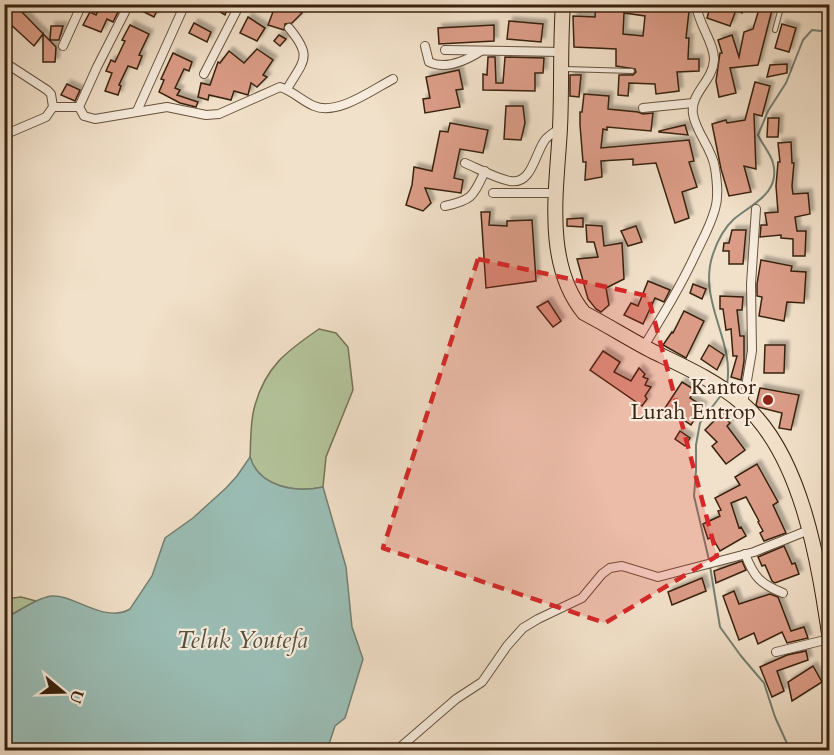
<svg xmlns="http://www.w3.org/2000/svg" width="834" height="755" viewBox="0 0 834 755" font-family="Cardo,serif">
<defs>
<filter id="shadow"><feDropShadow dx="4" dy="-4" stdDeviation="1.5" flood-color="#0004"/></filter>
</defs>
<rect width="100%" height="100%" fill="#f2e1ca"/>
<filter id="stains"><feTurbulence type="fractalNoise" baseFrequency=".00333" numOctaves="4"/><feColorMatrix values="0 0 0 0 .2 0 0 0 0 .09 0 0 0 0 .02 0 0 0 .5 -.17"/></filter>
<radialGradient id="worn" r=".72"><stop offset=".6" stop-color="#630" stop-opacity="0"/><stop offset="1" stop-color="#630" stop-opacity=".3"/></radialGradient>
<g fill="#b4c49b" stroke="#767354" stroke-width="1.5">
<path d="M319 329 336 333 348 347 353 390 326 457 323 487C295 493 259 487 250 457 251 440 250 421 255 405 266 366 287 351 319 329Z"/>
<path d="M21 597 36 601 5 618V599Z"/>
</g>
<path fill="#9bbeb6" stroke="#748073" stroke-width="1.5" d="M250 457C259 487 295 493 323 487L346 567 352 627 363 659 345 718 335 726 327 750H5V618C20 612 35 598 52 596 73 594 105 624 130 609L152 576 165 538 193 518 226 488 237 476Z"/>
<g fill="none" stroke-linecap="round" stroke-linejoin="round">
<g stroke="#748073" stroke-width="2">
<path d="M727 384C735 341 697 300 713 254 717 242 724 228 734 219 752 204 781 193 773 163 771 154 762 144 758 135L768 111 786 83 803 40 812 30 830 32"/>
<path d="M722 394 700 423 696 445V471L694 496 709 560 720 627 741 656 764 683 775 717 790 750"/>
</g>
</g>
<g fill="#db9c87" stroke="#39220e" stroke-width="1.5" fill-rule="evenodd" filter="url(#shadow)">
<path d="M4 4H19V9L56 47 55 62H43V34L34 46 7 21 4 16Z"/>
<path d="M101 4H108L119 10 113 22 107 19 101 32 83 25 90 12 96 15Z"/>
<path d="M135 4H160L154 17 134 7Z"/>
<path d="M207 4H229L225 15Z"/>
<path d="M276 4H286L302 13 292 23 285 24 284 30 268 25Z"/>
<path d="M596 4H661L660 8 689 11 686 38H689L688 59H699V71L677 72 679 91 656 94 655 84 629 83 628 96 618 95 619 75H633L636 72 635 69 616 66V49L574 47 573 16 595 17ZM624 13 645 16 643 36 623 34Z"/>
<path d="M711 4H746L742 13 736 10 730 26 707 18Z"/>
<path d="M760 6 772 10 758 65 730 68 736 93 719 97 716 81 720 53H722L718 40 732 35 739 57 744 32 753 29Z"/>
<path d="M248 17 265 28 257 41 240 33Z"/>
<path d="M509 21 543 24 541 42 507 39Z"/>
<path d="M194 23 211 32 207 42 189 33Z"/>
<path d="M782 24 796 28 789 52 775 48Z"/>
<path d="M130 25 149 34 139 55 142 56 137 69 128 66 119 85 121 86 118 95 105 91 112 73 106 71 111 60 115 62 125 41 122 40Z"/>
<path d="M494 25V41L439 44 438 28Z"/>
<path d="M51 26H63L59 40H50Z"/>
<path d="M279 35 286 39 280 46 274 41Z"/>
<path d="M257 49 273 60 263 75 267 77 257 87 251 83 248 95 234 91 231 100 209 95 208 100 198 97 201 83 210 85 218 62 220 63 229 51 244 63Z"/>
<path d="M173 53 192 62 189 71 184 69 175 88 180 90 177 95 198 102 196 107 180 103 159 92 164 80 161 79Z"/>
<path d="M488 57H495L496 83H503L505 57 544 58 543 73H535V91L483 90V74L487 75Z"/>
<path d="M787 64V73L767 77 770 65Z"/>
<path d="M459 70 463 89 456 90 460 107 425 113 423 99 430 98 426 77Z"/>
<path d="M570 75H581L579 97 570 96Z"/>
<path d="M755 82 770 86 762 116 754 114 756 169 744 166 751 192 729 196 721 169 712 124 726 120 727 123 745 120Z"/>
<path d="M67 84 80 90 75 101 61 95Z"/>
<path d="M584 94 609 96 608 109 638 112 643 114 653 113 651 131 607 127V130L603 129 601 148 689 140 694 161 689 162 697 187 682 192 689 218 675 223 656 163 633 165V159L601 161 602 177 585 180 586 162H583L580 125V112H582Z"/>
<path d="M506 106H523L525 123 521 140 504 139Z"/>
<path d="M768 118H779L778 137H767Z"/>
<path d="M450 123 488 130 483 153 460 149 454 178 463 180 461 193 425 188 431 203 423 211 406 205 412 185 414 167 432 171 440 131 448 132Z"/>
<path d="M685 125 688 135 659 132V131Z"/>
<path d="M791 142 792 163H794L792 186 793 194 808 193 810 214 795 217 797 231H806L805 256H793V239L781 238V235L760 237 761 225H767L765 213 778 212 776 186 778 162H780L778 143Z"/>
<path d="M481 212H490L489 225 507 226V221L532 220 536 281 486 288Z"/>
<path d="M583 218V227L567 226V219Z"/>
<path d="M586 225 602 226 604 246 622 243 624 279 606 288 609 305 601 312 596 309 588 299 577 259 598 257 594 242H587Z"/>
<path d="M636 226 642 242 628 246 621 231Z"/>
<path d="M732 230H746L743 264H729V251H723L724 243H729Z"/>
<path d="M761 260 792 266 791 271 806 272 804 303 787 302 784 321 759 316 762 297 757 296V284Z"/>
<path d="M648 281 670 290 664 302 655 298 643 324 624 315 631 303 638 306Z"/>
<path d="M693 284 706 289 702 299 690 293Z"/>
<path d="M720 296 743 297 742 310H737L740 336H744V361L741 380 731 377 737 356H733L731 329 726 330 723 309H720Z"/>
<path d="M548 301 561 321 553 327 537 307Z"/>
<path d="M684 311 704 321 686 358 663 345 672 332 673 333Z"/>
<path d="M709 345 724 355 717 370 701 359Z"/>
<path d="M765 345H785L784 373H764Z"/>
<path d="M603 351 620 362 614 372 631 381 639 368 645 374 643 377 648 379 645 385 651 387 645 396 647 399 642 406 590 370Z"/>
<path d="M682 382 695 390 690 398 703 406 691 425 665 408Z"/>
<path d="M760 388 799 395 791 430 779 428 782 413 758 407 756 405Z"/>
<path d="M721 414 730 423 727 426 745 450 726 464 712 446 717 442 705 430Z"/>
<path d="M680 431 690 438 685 446 675 439Z"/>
<path d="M757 464 778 502 773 505 786 533 764 541 760 533 763 531 758 522 759 521 746 497 731 503 739 528 741 527 746 536 720 551 712 537 708 539 703 524 720 516 718 511 721 510 715 498 740 485 735 477Z"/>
<path d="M784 546 792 564 795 563 799 574 775 583 772 581 765 565 762 566 758 557Z"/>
<path d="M742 561 746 570 716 583 714 571Z"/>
<path d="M702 578 706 591 672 605 668 592Z"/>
<path d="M734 591 739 604 770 594 778 597 791 631 804 627 808 638 787 643 782 632 758 644 754 633 739 640 723 596Z"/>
<path d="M806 651 808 660 777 671 784 691 772 697 760 667 787 655Z"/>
<path d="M813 666 822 682 792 701 788 682Z"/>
</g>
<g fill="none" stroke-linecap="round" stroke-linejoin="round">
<g stroke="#67523d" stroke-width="6">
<g id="lane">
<path d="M775 30 782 4"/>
<path d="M565 69 632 71"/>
</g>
</g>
<g stroke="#67523d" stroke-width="10">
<g id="street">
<path d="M539 4 562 8"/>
<path d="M801 4 805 5"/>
<path d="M63 46 82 4"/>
<path d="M425 46 429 62C446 70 467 60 481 51"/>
<path d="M445 50 561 52"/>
<path d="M4 62 47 90 51 94 53 107 46 117 4 135"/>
<path d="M204 74 240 4"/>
<path d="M287 89C304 60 313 57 289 28"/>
<path d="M53 107H79L84 116 95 119 167 107 206 115 219 114 280 87C293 91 302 101 314 106 337 116 372 90 393 79"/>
<path d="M79 107 97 67 129 4"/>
<path d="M643 108 693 103"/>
<path d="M137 111 185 4"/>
<path d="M465 163C479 169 495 178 510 181 532 185 535 153 545 140 549 135 555 132 560 128"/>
<path d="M493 193H555"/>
<path d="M445 206C473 200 473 196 485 171"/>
<path d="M644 346C663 315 682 284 697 251 704 237 711 224 715 209 719 196 717 181 715 168 712 148 696 133 693 114 690 93 713 81 714 60 715 44 698 24 696 4"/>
<path d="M743 404 752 351 751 284 756 209"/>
<path d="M745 554C754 577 760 584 783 593"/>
<path d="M776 652 829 639"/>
<path d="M397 750 456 699 482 682 507 646 523 628 538 619 582 598 602 574 610 568 622 566 658 577 754 552 809 530"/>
</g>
</g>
<g stroke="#39220e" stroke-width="16">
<path id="highway" d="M563 4C560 46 562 87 560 128 557 188 543 263 584 313 607 325 629 339 652 351 683 366 717 381 743 404 803 456 819 566 830 640"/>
</g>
<use href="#lane" stroke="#f7ecdd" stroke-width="4"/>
<use href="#street" stroke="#f7ecdd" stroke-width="8"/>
<use href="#highway" stroke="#f2e1ca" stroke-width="14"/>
</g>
<path fill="#d62828" fill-opacity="0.2" stroke="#d62828" stroke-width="4.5" stroke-dasharray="12 8" stroke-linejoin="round" d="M478 259 648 296 717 556 605 623 383 548Z"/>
<circle fill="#8f2418" stroke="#f7ecdd" stroke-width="2" cx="768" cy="400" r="6"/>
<g text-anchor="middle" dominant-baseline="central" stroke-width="4.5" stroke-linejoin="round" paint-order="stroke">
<g font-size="22" fill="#39220e" stroke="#f7ecdd" text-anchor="end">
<text x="756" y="387">Kantor<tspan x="756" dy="25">Lurah Entrop</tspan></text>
</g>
<g font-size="24" font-style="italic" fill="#565140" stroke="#f7ecdd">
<text x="242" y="640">Teluk Youtefa</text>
</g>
</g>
<rect width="834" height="755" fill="none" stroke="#f2e1ca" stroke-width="24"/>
<rect x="6" y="6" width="822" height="743" fill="none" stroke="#39220e" stroke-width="3"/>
<rect x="12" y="12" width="810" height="731" fill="none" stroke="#39220e" stroke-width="1.5"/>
<g transform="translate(63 692) rotate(109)" stroke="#f7ecdd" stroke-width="4.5" paint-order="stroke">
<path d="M0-4.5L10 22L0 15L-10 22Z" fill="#39220e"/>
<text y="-9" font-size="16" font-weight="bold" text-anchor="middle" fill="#39220e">U</text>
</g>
<rect width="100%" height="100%" filter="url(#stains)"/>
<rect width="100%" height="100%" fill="url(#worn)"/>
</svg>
